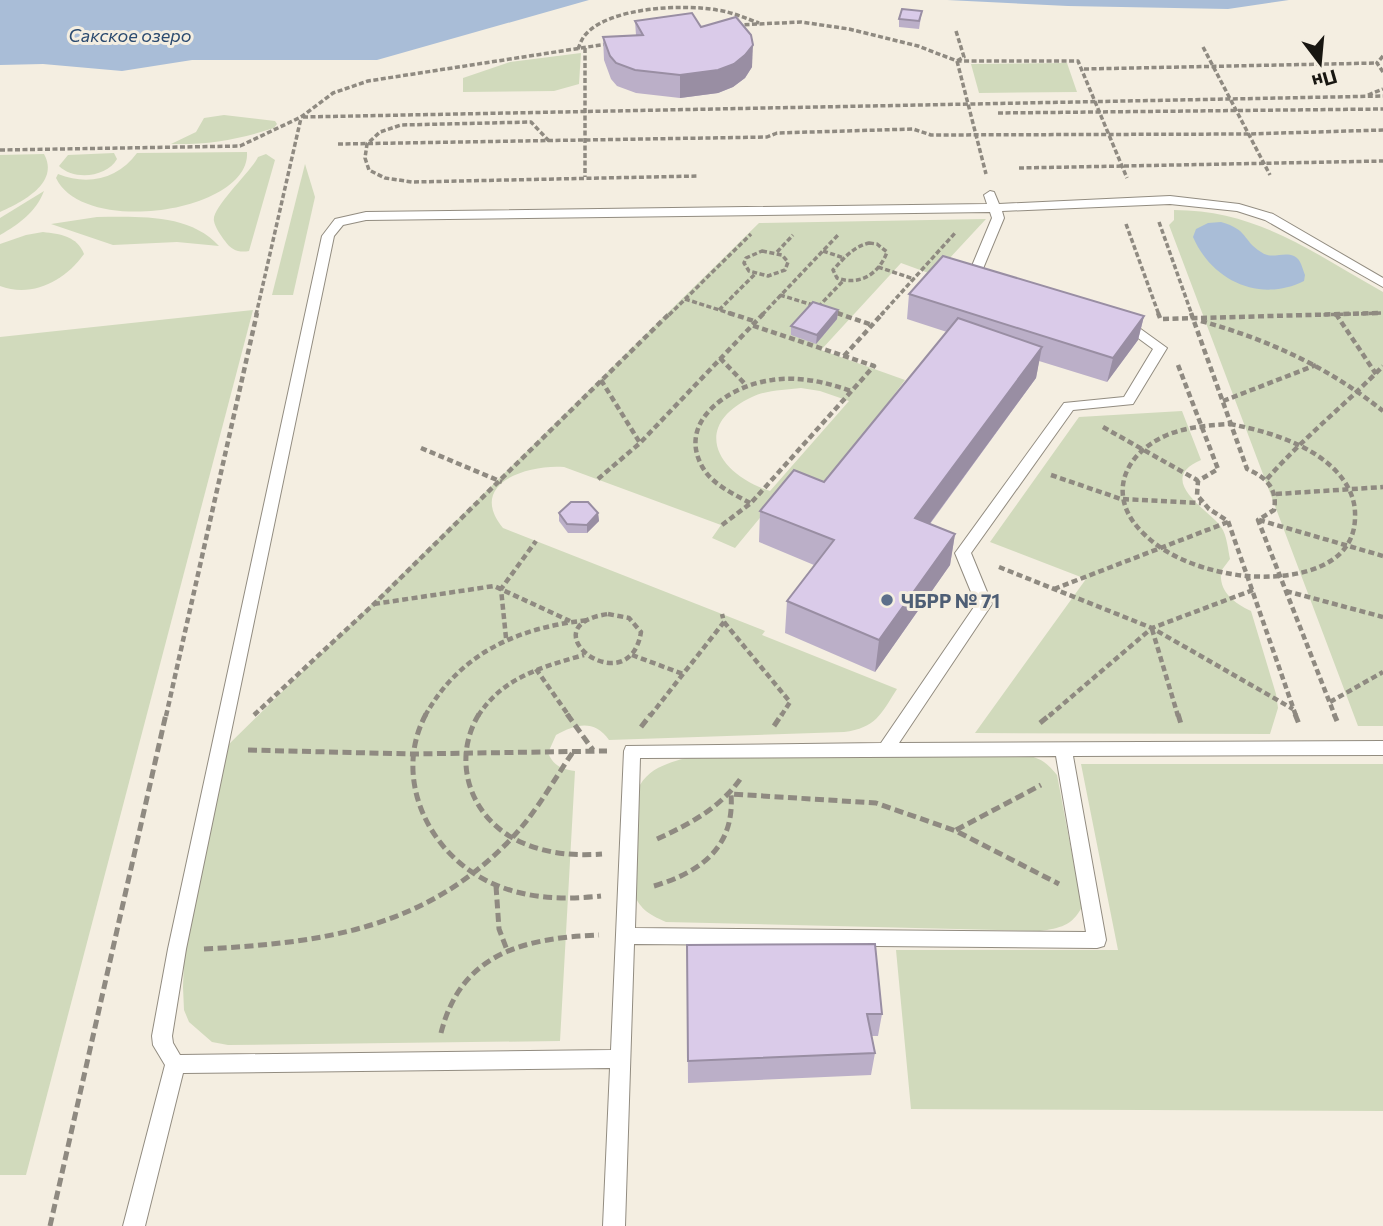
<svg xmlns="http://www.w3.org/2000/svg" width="1383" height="1226" viewBox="0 0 1383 1226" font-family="Commissioner,sans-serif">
<rect width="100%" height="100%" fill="#f4eee1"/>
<g fill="#d1dabc" fill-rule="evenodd">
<path d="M581 53 579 84 554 91 463 92V78L510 62Z"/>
<path d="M1067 63 1077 92 979 93 971 64Z"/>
<path d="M224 115 275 121 277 124 274 128C240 139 208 145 171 144L196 132 204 118Z"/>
<path d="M247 152C251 212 84 237 56 178L58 174C88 186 118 179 137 153Z"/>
<path d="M114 153 117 159C107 177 74 181 59 166L68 155Z"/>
<path d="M44 154C60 183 22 202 0 212V155Z"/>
<path d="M266 154 275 160 249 251C239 253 231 250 225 241 221 236 215 227 214 221 211 208 251 172 258 157Z"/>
<path d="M305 164 315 197 293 295H272Z"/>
<path d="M44 191C36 212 19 224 0 235V218Z"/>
<path d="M1174 210C1258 210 1313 253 1383 292V726H1358L1169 225 1174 220Z"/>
<path d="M97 217C137 217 189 213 219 246L177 242 113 245 51 224Z"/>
<path d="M986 219 934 275 901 263 821 350 905 380 810 507 779 495 735 548 712 538 721 525 564 467C529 464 466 483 503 528L765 631 762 635 897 689C881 714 876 728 844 732L609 740C594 719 576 724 556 735L548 753C554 766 561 769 575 771L560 1041 228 1045 212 1042 189 1022 184 1010 183 987 184 958 226 747 759 223ZM801 388 820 391 849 401 770 491C717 474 690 426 752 397 766 390 785 390 801 388Z"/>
<path d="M43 232C60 234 77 236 84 254 65 281 32 298 0 286V244L26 235Z"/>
<path d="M253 310 26 1175H0V337Z"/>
<path d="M1182 411 1201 460C1153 480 1212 512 1221 527 1227 535 1228 550 1230 559L1221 571C1219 592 1233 602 1251 611L1276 694 1278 708 1270 734 975 733 1086 579 990 542 1079 417Z"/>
<path d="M1021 754C1038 757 1046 761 1057 775L1082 907C1072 926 1060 928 1040 931L666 922C648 914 639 909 632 889 634 870 633 798 640 785 650 768 668 763 686 758Z"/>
<path d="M1081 764H1383V1111L911 1109 896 950H1118Z"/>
</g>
<g fill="#a9bdd7">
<path d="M0 0H589L377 60H192L122 71 43 64 0 65Z"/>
<path d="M947 0H1289L1228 9 1068 6Z"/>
<path d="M1221 222C1249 230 1242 240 1261 252 1272 260 1283 251 1294 256 1301 259 1302 268 1305 275L1304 281C1260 303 1212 281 1193 237L1196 229 1208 223Z"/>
</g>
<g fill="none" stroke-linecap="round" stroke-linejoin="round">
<g stroke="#928c80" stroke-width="2">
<path id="lane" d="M990 191 994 192 999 204 1170 196 1239 204 1273 214 1383 278V287L1265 220 1237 211 1170 204 1002 211 1004 218 982 271 993 276 987 280 969 273 992 218 990 212 366 220 343 225 334 236 186 949 172 1036 173 1043 180 1055 611 1050 624 751 626 746 881 743 976 604 955 553 958 549 1064 403 1124 397 1153 349 1119 324V318L1124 317 1167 348 1133 404 1073 410 971 553 992 604 899 743 1383 741V755L1073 756 1106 940 1104 946 1097 948 634 944 625 1226H603L610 1068 183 1073 145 1226H123L165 1065 153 1045 152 1036 168 949 322 236 335 219 366 212 987 204 984 195ZM1056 756 1086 932 635 928 640 758Z"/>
</g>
<g stroke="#8f8a81" stroke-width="3.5" stroke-dasharray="5 2.5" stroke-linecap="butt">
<path d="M737 25 801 22 849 29 918 46 957 61H1078L1127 178"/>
<path d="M956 31 964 57 957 61"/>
<path d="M1203 47 1270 175"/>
<path d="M585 48V177"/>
<path d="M578 49C580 44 582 38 586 34 610 7 684 4 717 10 732 12 745 18 759 23"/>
<path d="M1383 56 1377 63 1383 72"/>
<path d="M957 61 986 174"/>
<path d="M1084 69 1377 63"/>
<path d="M1368 95 1383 89"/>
<path d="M998 113 1383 109"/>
<path d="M303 117 1383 96"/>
<path d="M549 141 531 122 401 125 380 132 367 144 365 158 369 170 385 178 412 182 698 176"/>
<path d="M338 144 767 137 777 133 913 129 931 135 1248 134 1383 130"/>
<path d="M0 150 240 146 301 117 333 93 368 81 607 44"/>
<path d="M1019 168 1383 161"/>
<path d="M1159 222 1192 315"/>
<path d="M1126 224 1159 315"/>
<path d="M869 243 877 244 887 252C879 274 860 286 837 278L833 270C844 258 853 247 869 243Z"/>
<path d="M762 251 782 255 788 262 785 270 768 276 749 271 744 263 746 258Z"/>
<path d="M823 251 844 258"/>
<path d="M777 252 793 235"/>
<path d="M878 267 914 279"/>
<path d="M780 295 816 306"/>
<path d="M685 299 735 315"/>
<path d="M818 307 843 281"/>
<path d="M719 310 755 274"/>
<path d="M834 312 842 315"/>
<path d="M256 315 301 118"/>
<path d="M669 315 751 234"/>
<path d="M762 315 838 235"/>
<path d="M881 315 955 233"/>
<path d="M1316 315 1383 313"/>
</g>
<g stroke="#8f8a81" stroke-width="4.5" stroke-dasharray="6 3.5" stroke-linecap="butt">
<path d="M729 313 754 321"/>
<path d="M837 313 872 325"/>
<path d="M1158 313 1160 318"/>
<path d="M1191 313 1247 469C1266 477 1278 489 1274 510L1258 520 1335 716"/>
<path d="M1336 314 1376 374"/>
<path d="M1163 319 1380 313"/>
<path d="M1201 321C1269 340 1328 367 1383 411"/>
<path d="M844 356 883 313"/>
<path d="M720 358 746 385"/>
<path d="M1178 365 1218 469 1198 481 1197 495 1209 509 1228 521 1296 716"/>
<path d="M601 380 640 443"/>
<path d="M1223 401 1316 365"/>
<path d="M1230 424C1266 431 1309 443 1336 471 1348 484 1356 499 1355 518 1354 578 1269 582 1226 573 1196 567 1167 556 1145 535 1106 499 1121 455 1167 435 1187 427 1209 425 1230 424Z"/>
<path d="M1103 427 1197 480"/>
<path d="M421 448 502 482"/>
<path d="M1051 475 1121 499 1201 503"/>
<path d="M598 479 640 443 764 313"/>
<path d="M1267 479C1303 438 1345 405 1383 366"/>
<path d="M1276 494 1383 487"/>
<path d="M750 503C734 494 713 485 703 468 675 421 731 385 772 380 799 376 826 382 851 391"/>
<path d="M1259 520 1383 556"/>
<path d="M722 525 751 503 874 366 751 325"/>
<path d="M999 567 1152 628 1293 709"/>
<path d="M1054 589 1228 522"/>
<path d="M1286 591 1383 617"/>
<path d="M374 604 494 586 570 621"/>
<path d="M608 614 629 618 641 632C629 706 524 626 608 614Z"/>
<path d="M724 622 790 702 781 716"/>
<path d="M1152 629 1178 716"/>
<path d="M506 638 501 589 536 541"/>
<path d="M632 655 683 674"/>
<path d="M536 669 569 716"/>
<path d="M1330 702 1383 672"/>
<path d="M254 715 374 604 670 313"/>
<path d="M166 716 257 313"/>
<path d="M425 716C460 652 520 627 589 620"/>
<path d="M478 716C503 677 542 667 584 655"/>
<path d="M650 716 724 622 722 614"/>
<path d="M1049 716 1152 628 1253 590"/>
</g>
<g stroke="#8f8a81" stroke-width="5" stroke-dasharray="9 4.5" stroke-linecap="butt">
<path d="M426 714C391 779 430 858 496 885 529 899 566 900 601 896"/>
<path d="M479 714C450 762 471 821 523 843 548 854 575 856 602 854"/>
<path d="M567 714 593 750"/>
<path d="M1178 714 1181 724"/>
<path d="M1295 714 1299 724"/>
<path d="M1334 714 1337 721"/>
<path d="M1040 723 1051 714"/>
<path d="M774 726 782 714"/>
<path d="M641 727 651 714"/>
<path d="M248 750 412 754 607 751"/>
<path d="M956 830 1041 785"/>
<path d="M657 839C690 824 720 808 741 778"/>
<path d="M496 886 499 929 507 950"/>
<path d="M654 886C701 872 735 847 731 794L876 803 956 831 1059 884"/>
<path d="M204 949C322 943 425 929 511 839 536 813 553 781 573 752"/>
<path d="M441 1033C461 953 524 938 599 935"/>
<path d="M50 1226 166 714"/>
</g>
<use href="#lane" fill="#fff" fill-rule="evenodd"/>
</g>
<g fill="#bbafc8">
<path d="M922 11 919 29 899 27V19Z"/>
<path d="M635 21 701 27 752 67 745 78 733 87 718 93 680 98 636 93 617 86 611 79 604 60 603 37 636 35Z"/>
<path d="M909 294 1144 316 1138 340 1107 382 1039 361 1036 378 930 524 955 534 950 565 875 672 785 633 787 601 814 565 759 542 760 511 824 482 947 332 907 319Z"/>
<path d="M838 310 837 319 816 344 791 335V326Z"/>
<path d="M559 513H598L599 521 587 533H568L559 521Z"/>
<path d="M687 945 882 1014 878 1036H872L875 1053 871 1075 688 1083Z"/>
</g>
<g fill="#998ea3">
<path d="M753 45 752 67 745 78 733 87 718 93 680 98V75Z"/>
<path d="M838 310 837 319 816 344 817 335Z"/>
<path d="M1144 316 1138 340 1107 382 1113 358Z"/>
<path d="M1042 347 1036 378 911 549 915 518Z"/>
<path d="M598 513 599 521 587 533V525Z"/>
<path d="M955 534 950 565 875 672 879 640Z"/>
</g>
<g fill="#dacbe9" stroke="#998ea3" stroke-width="2">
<path d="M902 9 922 11 919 21 899 19Z"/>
<path d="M692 13 701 27 736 17 751 35 753 45 745 55 734 64 718 70 680 75 635 70 616 63 610 56 603 37 643 35 635 21Z"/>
<path d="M943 256 1144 316 1113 358 909 294Z"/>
<path d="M813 302 838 310 817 335 791 326Z"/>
<path d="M958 318 1042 347 915 518 955 534 879 640 787 601 834 540 760 511 794 470 824 482Z"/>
<path d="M571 502H588L598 513 587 525 567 524 559 513Z"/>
<path d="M875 944 882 1014H867L875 1053 688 1061 687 945Z"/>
</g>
<circle fill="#5c6f8a" stroke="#f4eee1" stroke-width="2.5" cx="887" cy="600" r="7"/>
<g text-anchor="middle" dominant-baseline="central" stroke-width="6" stroke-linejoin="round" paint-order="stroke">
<g font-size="18" font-style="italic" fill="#2c4b70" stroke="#f4eee1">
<text x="130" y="35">Сакское озеро</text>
</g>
<g font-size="19" font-weight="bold" fill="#4e5e75" stroke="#f4eee1" text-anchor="start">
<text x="901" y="600">ЧБРР № 71</text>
</g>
</g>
<g transform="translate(1320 63) rotate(164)" stroke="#f4eee1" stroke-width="5" paint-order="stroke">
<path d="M0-5L12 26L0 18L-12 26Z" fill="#181611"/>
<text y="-10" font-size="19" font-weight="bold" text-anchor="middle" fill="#181611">Пн</text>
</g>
</svg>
